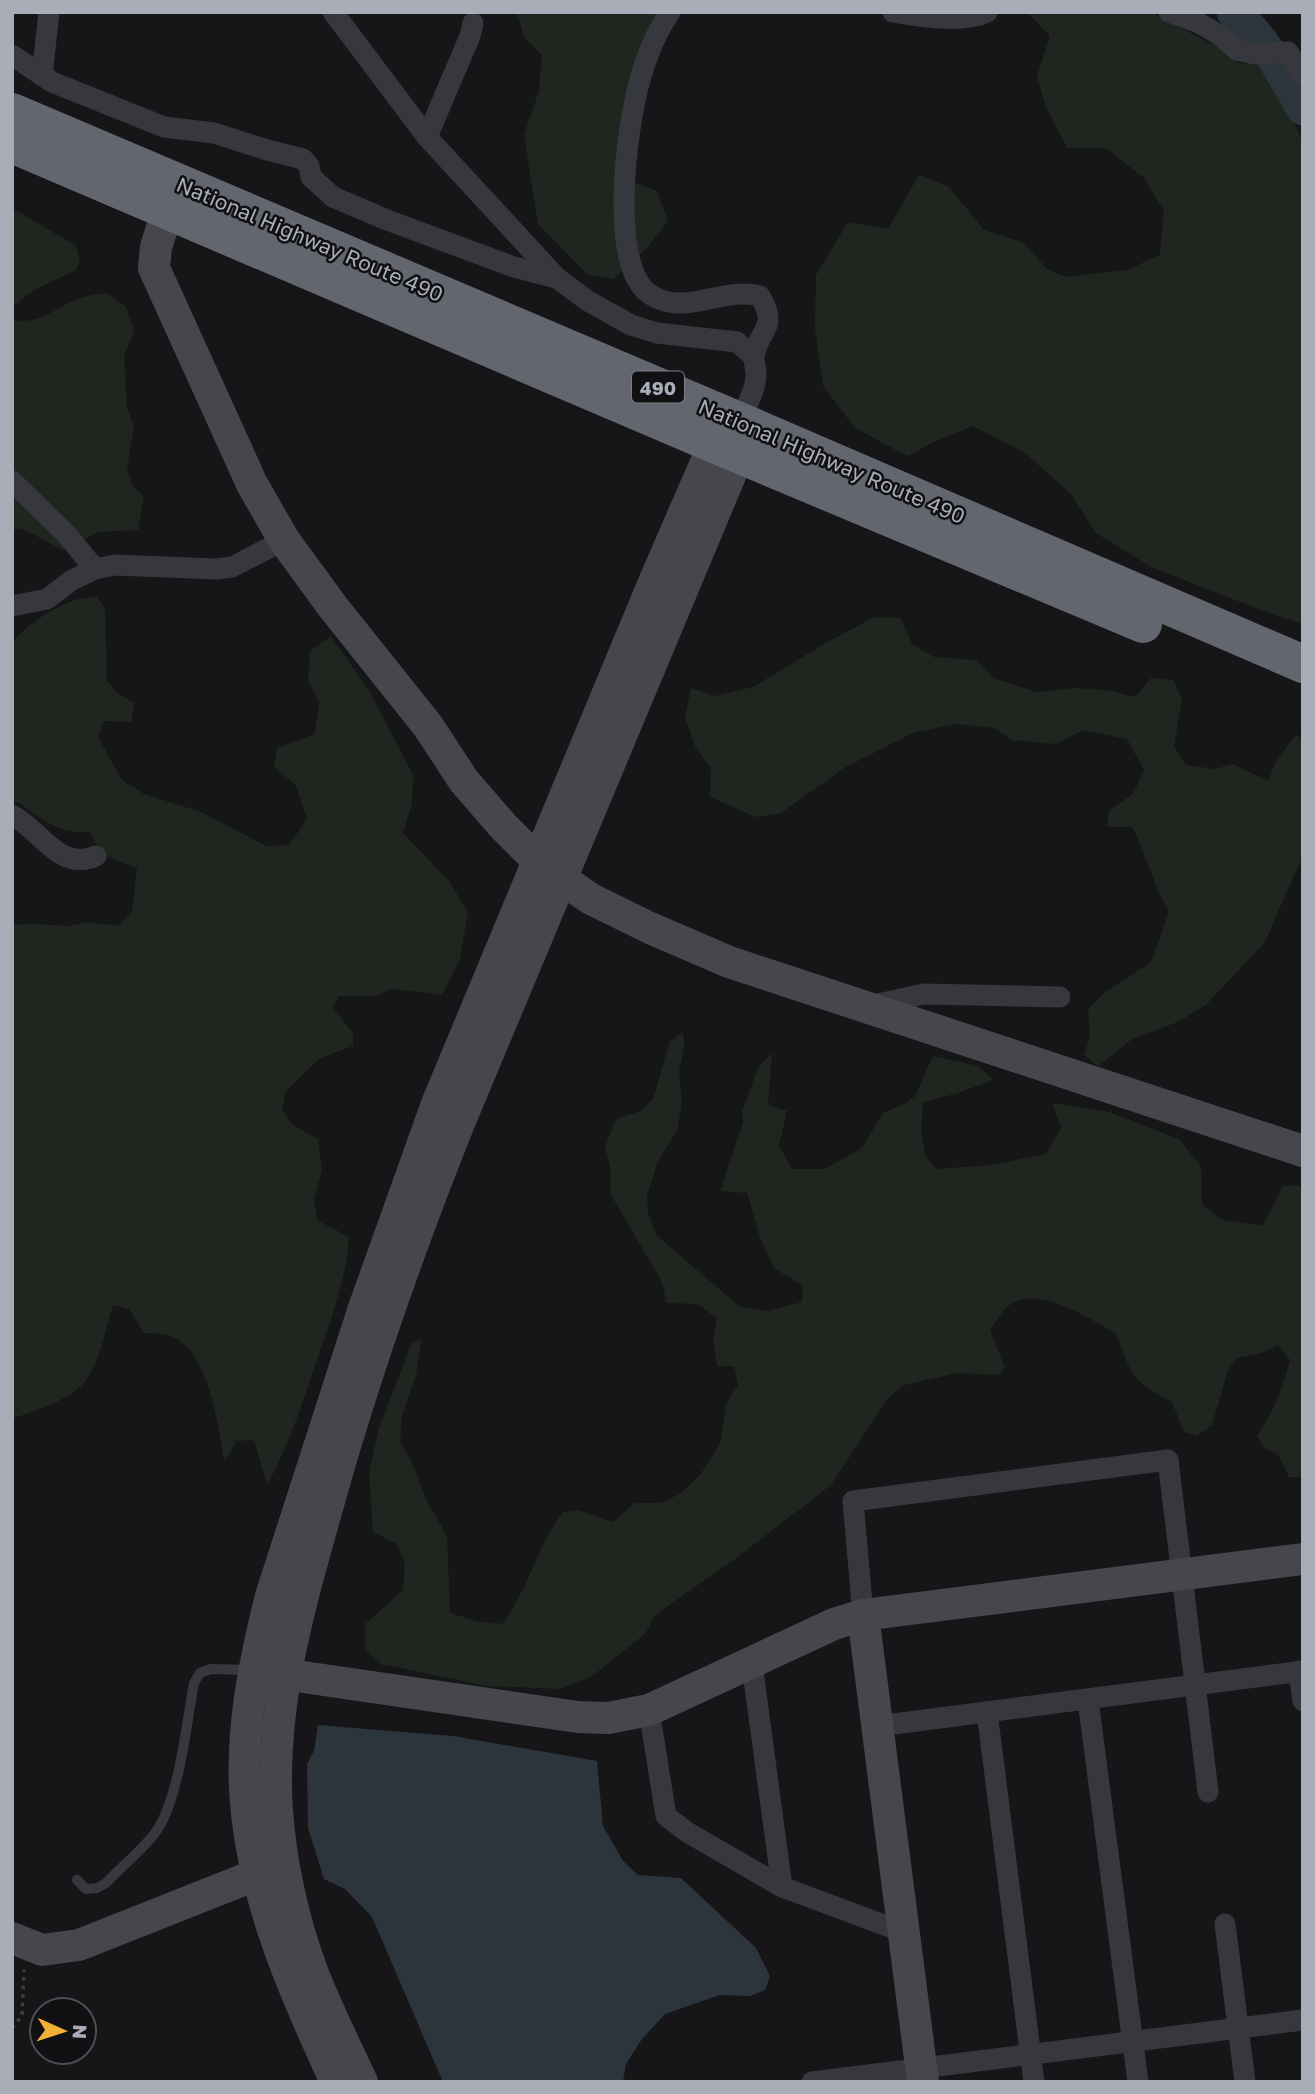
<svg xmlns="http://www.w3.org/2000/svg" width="1315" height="2094" viewBox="0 0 1315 2094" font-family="'Golos Text',sans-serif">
<rect width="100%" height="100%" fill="#161618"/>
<g fill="#1e261f">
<path d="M517 12H663L620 177 657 191 668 221 647 248 613 279 588 275 538 224 524 135 539 91 542 55 524 37Z"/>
<path d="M1027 12H1150L1216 46 1239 63 1263 65 1283 97 1303 143V624L1274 615 1151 567 1096 533 1071 494 1025 453 973 426 938 440 907 456 855 428 823 386 815 328 816 275 848 222 888 229 919 175 949 187 984 230 1024 243 1048 270 1066 277 1127 270 1160 255 1164 211 1144 178 1106 148H1067L1045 105 1037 76 1050 36Z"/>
<path d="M12 208 76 246 80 261 76 270 34 290 12 307Z"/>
<path d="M106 293 126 307 134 331 124 356 127 408 134 427 127 469 133 487 144 496 138 530 99 532 63 550 23 529 12 530V319C37 328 61 303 84 297 91 295 99 294 106 293Z"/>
<path d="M96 596 105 609 107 681 116 692 135 703 131 722 104 721 98 737 122 780 144 794 201 812 266 846 289 845 307 819 296 786 274 766 277 748 315 734 319 702 308 680 310 651 331 636 370 692 413 775 412 803 403 833 449 881 468 912 460 959 442 995 392 989 375 996H339L333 1007 353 1033V1046L320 1058 286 1091 282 1110 293 1125 318 1139 322 1170 314 1199 317 1220 349 1237C346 1282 329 1324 315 1366 301 1407 288 1447 267 1485L254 1440 236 1441 231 1452 224 1459C218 1425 209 1351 171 1336 163 1333 152 1334 144 1333L129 1309 113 1305C105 1328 100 1368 81 1386 63 1403 35 1410 12 1419V925L36 924 69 926 88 922 119 926 132 911 137 868 101 854 90 832C69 833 54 828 37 816 29 810 22 803 12 801V644C19 629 56 606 73 601 80 598 89 598 96 596Z"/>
<path d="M875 617 901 618 912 644 934 657 976 660 995 679 1037 692 1078 688 1112 691 1135 697 1151 678 1174 680 1182 700 1174 746 1186 765 1215 769 1233 764 1268 781 1277 759 1296 734 1303 740V840L1300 862 1265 942 1207 1004 1180 1021 1131 1040 1098 1066 1084 1055 1090 1036 1088 1009 1104 993 1151 962 1169 912 1159 893 1133 827H1107L1109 810 1133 794 1144 770 1127 739 1083 730 1056 744 1012 740 994 728 956 724 913 733 844 768 781 813 756 817 710 797 711 767 696 749 685 717 691 688 715 696 753 687 829 641Z"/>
<path d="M683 1032 684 1048 679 1071 682 1102 677 1131 658 1161 647 1196 648 1212 656 1235 740 1307 768 1311 802 1302 803 1286 774 1268 760 1237 747 1193 720 1191 743 1122 742 1111 759 1066 772 1053 768 1105 787 1111 779 1146 792 1169H825L862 1148 883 1113 904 1104 915 1096 933 1056 979 1066 993 1080 955 1094 923 1102 921 1132 925 1155 937 1169 992 1165 1046 1154 1061 1128 1052 1103 1109 1112 1179 1139 1201 1166 1202 1205 1222 1220 1263 1225 1283 1186 1299 1185 1303 1192V1477H1289L1278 1454 1264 1448 1257 1436C1273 1412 1283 1388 1290 1360L1278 1345 1262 1353 1238 1358 1229 1367 1212 1425 1197 1436 1184 1432 1172 1402C1131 1381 1132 1375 1116 1334 1089 1318 1042 1286 1011 1304 1003 1309 996 1323 990 1330L1005 1368 999 1375 956 1373 901 1386 886 1401 831 1485 739 1556 655 1615 645 1634 591 1677 560 1689 487 1686 381 1664 365 1649V1624L403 1590 405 1564 397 1544 373 1532 369 1472 379 1428 412 1342 422 1338 416 1375 402 1416 400 1442 411 1460 427 1501 447 1536 450 1613 476 1621 502 1624C529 1590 536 1546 563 1512L578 1510 612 1522 635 1503H660L680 1494 700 1475 720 1444 726 1404 738 1385 734 1366H717L713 1341 717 1319 698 1304 667 1303 661 1280 611 1195 610 1166 605 1147 616 1119 640 1111 653 1099 670 1041Z"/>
</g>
<path fill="#2c353c" d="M318 1725 453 1736 597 1761 603 1826 623 1861 638 1875 681 1878 756 1948 770 1976 765 1990 750 1996 720 1995 665 2014 642 2039 626 2064 623 2082H443L372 1917 345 1889 324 1879 308 1828 307 1764 314 1751Z"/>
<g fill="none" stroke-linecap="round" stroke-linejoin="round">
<path stroke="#2c353c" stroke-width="33" d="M1233 12C1264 35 1283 76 1303 109"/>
<path stroke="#3d3f44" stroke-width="3.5" stroke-dasharray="3.5 5" stroke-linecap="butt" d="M12 2028 22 2016 24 1970"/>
<path stroke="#37383d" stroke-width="10" d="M77 1880 86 1889 97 1888 106 1883C121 1867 146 1847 158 1829 180 1792 186 1726 194 1683L200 1673 211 1669 251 1670"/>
<g stroke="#37383d" stroke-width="21">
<path d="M333 12 427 137 557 278 588 301 631 325 657 333 737 342 754 357"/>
<path d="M670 12C657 31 646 58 640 80 627 124 607 268 651 295 685 317 724 286 760 296 780 330 757 329 754 358 754 363 756 369 756 374 756 390 746 407 739 421"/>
<path d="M893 12C919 17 964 24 987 12"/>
<path d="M1169 12 1199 23 1218 34 1237 50 1254 54 1288 52 1303 76"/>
<path d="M12 55 52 82 164 127 214 133 267 150 303 159 309 166 311 177 333 197 387 220 514 267 557 278"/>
<path d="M42 76 49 12"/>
<path d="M427 137 470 36 473 23"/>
<path d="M12 481 67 535 95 569"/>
<path d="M12 606 47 599 72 580 95 569 115 565 216 569 232 567 284 540"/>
<path d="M12 815C41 830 59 872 96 856"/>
<path d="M869 1006 924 994 1060 997"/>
<path d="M863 1615 853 1501 1168 1460 1208 1792"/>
<path d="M752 1664 782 1887"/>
<path d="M1299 1671 1303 1701"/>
<path d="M1088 1700 1138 2082"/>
<path d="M649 1710 666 1816 687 1832 782 1887 903 1932"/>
<path d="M987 1712 1034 2082"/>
<path d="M878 1726 1303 1671"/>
<path d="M1225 1924 1245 2082"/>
<path d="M812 2082 1303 2020"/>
</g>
<g stroke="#45474d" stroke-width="32">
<path d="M175 188 156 247 154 268 252 484 284 540 333 607 428 726 464 781 503 826 537 860 563 880 591 899 650 928 729 962 1303 1151"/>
<path d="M863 1615 923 2082"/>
<path d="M262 1671 578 1717 608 1718 649 1710 834 1624 863 1615 1303 1559"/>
<path d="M12 1938 42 1950 79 1945 258 1874"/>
<path d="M336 2082C295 1993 254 1901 246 1803 240 1733 254 1664 271 1596L364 1308 437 1104 655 580 714 444 732 428"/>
<path d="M362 2082C345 2045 326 2008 312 1971 293 1919 281 1865 277 1811 270 1710 297 1615 324 1519 361 1384 407 1253 459 1123L739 454V433"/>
</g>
<g stroke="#63666e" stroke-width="38">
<path d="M12 112 739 421 1303 664"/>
<path d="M12 144 714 444 1143 624"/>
</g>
</g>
<g text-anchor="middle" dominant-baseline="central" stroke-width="5" stroke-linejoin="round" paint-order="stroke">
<rect fill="#111113" stroke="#7b7e86" stroke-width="2" x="632" y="371.5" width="52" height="31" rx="5"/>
<g font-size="19" font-weight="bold" fill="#a8adb8">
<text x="658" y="387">490</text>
</g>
<g font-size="21" fill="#a8adb8" stroke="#111113">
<text transform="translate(310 239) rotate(23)">National Highway Route 490</text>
<text transform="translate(832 461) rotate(23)">National Highway Route 490</text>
</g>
</g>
<rect width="1315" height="2094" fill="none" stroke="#a8adb8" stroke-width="28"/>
<g transform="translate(63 2031) rotate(93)"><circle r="33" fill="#111113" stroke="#4d4f55" stroke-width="2"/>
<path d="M0-5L12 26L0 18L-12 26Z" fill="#f2b134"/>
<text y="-10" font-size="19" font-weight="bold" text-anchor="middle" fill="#a8adb8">N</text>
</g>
</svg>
